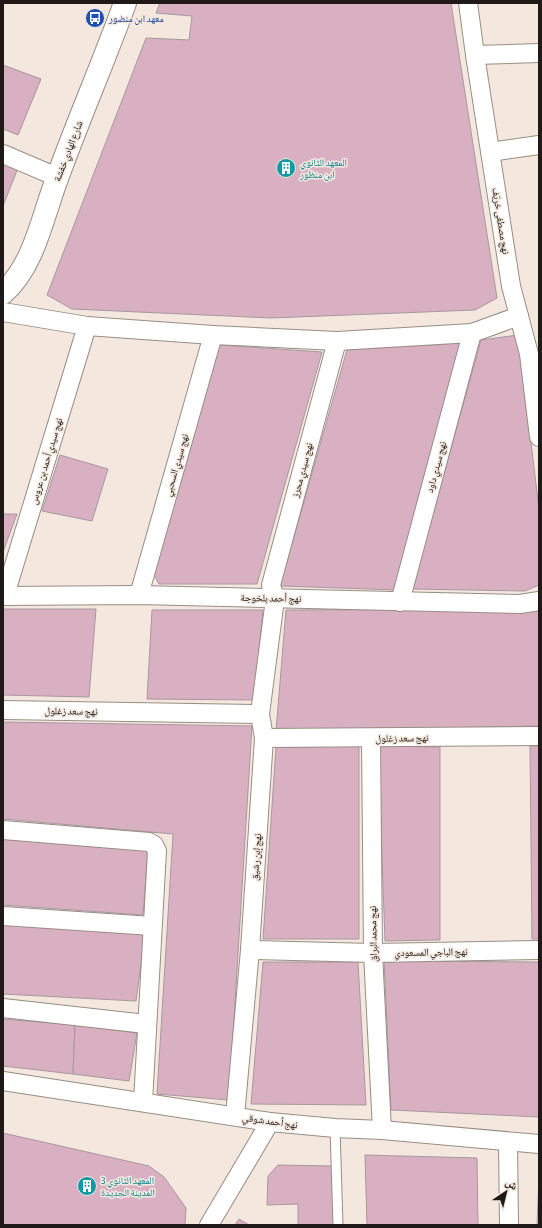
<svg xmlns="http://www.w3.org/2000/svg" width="542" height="1228" viewBox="0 0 542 1228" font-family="'Asap Condensed','Noto Naskh Arabic',sans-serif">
<rect width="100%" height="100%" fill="#f4e8de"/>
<g fill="#d9b0c2" stroke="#a6989e">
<path d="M160 3H451L497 298 475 310 271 318 72 309 47 295 146 38 189 40 192 16 156 13Z"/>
<path d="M3 65 41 79 18 135 3 129Z"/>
<path d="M3 162 18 168 3 206Z"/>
<path d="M518 335 539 509V585L525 591 412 589 481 340Z"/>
<path d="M460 343 396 590 280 586 347 350Z"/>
<path d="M219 345 322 352 257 584H159L154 575Z"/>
<path d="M60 455 108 469 92 521 42 511Z"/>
<path d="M3 514H17L3 552Z"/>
<path d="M3 609H96L89 697 3 695Z"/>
<path d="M539 609V726L276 731 286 610Z"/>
<path d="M152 610H263L254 700 147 699Z"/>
<path d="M3 722 252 726 229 1100 157 1094 173 834 3 819Z"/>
<path d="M359 746V939H263L276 747Z"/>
<path d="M378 746 440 747V940L385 941Z"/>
<path d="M530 746H539V939H532Z"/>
<path d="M3 836 148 848 143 915 3 905Z"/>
<path d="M3 923 145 934 136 1001 3 994Z"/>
<path d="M384 961 539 962V1117L391 1110Z"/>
<path d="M263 962H358L366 1105 251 1104Z"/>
<path d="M3 1019 75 1025 73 1074 3 1066Z"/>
<path d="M75 1025 137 1033 129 1081 73 1074Z"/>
<path d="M3 1133 149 1166 164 1177 186 1208 185 1225H3Z"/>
<path d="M365 1155 477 1158 478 1225H367Z"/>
<path d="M278 1165 332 1166 334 1225H298V1204L267 1205 268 1176Z"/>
<path d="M539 1176V1225H537Z"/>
<path d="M239 1219 249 1225H235Z"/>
</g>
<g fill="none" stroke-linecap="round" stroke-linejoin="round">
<g stroke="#988d84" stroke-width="11">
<path id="lane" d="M335 1128 338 1225"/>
</g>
<g stroke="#988d84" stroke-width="20">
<g id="street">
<path d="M468 3 475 55 511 286 529 354 539 437"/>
<path d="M475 55 539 53"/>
<path d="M490 152 539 145"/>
<path d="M3 154 57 177"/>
<path d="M3 312 87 326 213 335 337 341 472 333 519 316"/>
<path d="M5 595 87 326"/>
<path d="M139 595 213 335"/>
<path d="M3 596 139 595 520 604 539 601"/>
<path d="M400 602 472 333"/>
<path d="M3 710 260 714"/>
<path d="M264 738 539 736"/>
<path d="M371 738 373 953 382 1130"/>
<path d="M3 830 149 842 154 845 157 851 143 1102"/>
<path d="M3 916 152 926"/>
<path d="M250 950 373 953 539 950"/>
<path d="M3 1008 146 1024"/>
<path d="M3 1081 270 1122 335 1128 382 1130 539 1144"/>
<path d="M235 1116 250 950 264 738 260 714 275 599 271 585 337 341"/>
<path d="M508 1142 509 1225"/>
<path d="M209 1225 270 1122"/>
</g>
</g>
<g stroke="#988d84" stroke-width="24">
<path id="secondary" d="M3 293C35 265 43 214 58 176 79 118 104 61 125 3"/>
</g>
<use href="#lane" stroke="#fff" stroke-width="9"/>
<use href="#street" stroke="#fff" stroke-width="18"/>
<use href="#secondary" stroke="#fff" stroke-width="22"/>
</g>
<defs>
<g id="bus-disc" transform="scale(1)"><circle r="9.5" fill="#1a4fb4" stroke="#f4e8de"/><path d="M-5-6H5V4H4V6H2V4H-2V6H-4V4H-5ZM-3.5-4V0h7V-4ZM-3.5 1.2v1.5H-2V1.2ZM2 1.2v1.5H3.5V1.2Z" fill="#fff"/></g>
<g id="building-disc" transform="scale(1)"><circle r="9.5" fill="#0f9aa8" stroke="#f4e8de"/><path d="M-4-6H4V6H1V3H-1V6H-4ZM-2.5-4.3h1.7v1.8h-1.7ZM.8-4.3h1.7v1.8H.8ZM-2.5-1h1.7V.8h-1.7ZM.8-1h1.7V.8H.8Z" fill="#fff"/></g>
</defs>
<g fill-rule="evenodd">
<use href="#bus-disc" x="95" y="18"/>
<use href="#building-disc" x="286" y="168"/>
<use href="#building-disc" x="87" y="1186"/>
</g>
<g text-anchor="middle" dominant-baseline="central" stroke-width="3" stroke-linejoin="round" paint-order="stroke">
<g font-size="10" fill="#164399" stroke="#f4e8de" text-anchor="start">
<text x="109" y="18">معهد ابن منضور</text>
</g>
<g font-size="10" fill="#1f1a17" stroke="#f4e8de">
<text transform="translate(68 151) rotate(-69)">شارع الهادي خفشة</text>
<text transform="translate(501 221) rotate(81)">نهج مصطفى خريّف</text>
<text transform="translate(46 461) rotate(-73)">نهج سيدي أحمد بن عروس</text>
<text transform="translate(176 465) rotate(-74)">نهج سيدي السحبي</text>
<text transform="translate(436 467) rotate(-75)">نهج سيدي داود</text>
<text transform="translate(302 470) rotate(-75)">نهج سيدي محرز</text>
<text transform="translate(271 598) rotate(1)">نهج أحمد بلخوجة</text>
<text transform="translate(71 711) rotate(1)">نهج سعد زغلول</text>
<text transform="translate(402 738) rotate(-1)">نهج سعد زغلول</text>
<text transform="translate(256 857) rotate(-86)">نهج إبن رشيق</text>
<text transform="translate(373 934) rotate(-91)">نهج محمد البراق</text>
<text transform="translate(431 952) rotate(-1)">نهج الباجي المسعودي</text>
<text transform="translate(270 1121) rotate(8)">نهج أحمد شوقي</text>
</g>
<g font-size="10" fill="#0d838f" stroke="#f4e8de" text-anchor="start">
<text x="300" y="162">المعهد الثانوي<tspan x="300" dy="12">ابن منظور</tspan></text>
<text x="101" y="1180">3 المعهد الثانوي<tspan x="101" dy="12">المدينة الجديدة</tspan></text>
</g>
</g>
<rect width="542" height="1228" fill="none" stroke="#1f1a17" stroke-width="8"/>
<g transform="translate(506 1192) rotate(35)" stroke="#f4e8de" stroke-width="3" paint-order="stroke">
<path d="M0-3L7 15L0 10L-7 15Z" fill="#1f1a17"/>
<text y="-6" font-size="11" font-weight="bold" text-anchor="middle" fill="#1f1a17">ش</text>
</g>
</svg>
